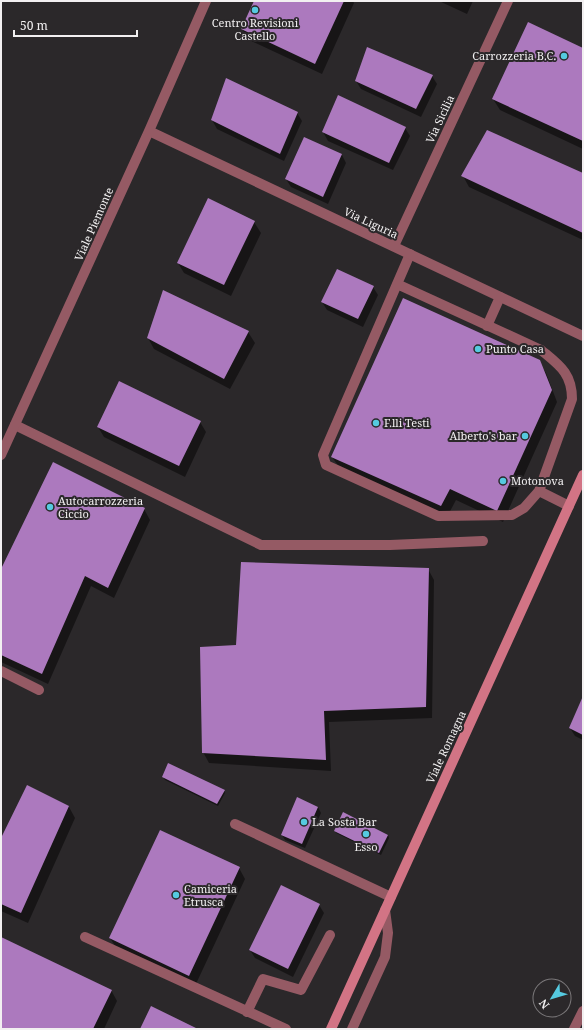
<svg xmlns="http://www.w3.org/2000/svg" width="584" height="1030" font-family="'Noto Serif',serif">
<rect width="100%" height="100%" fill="#2b282a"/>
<path fill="#0007" d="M255 1H353L354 3 322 74 249 40 242 29Z
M439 1H473L467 14Z
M583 49V149L500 110 493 99Z
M432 76 437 84 421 117 361 89 356 81Z
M297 113 302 121 284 161 217 129 212 120Z
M405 128 410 136 393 170 328 141 323 132Z
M342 155 346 163 328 204 291 187 286 179Z
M583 174V240L469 187 463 176Z
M254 222 261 233 231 296 184 273 178 263Z
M373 287 378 295 363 327 327 310 322 302Z
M248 332 255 343 230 389 154 349 148 338Z
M539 361 546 373 557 402 503 522 456 500 447 517 339 467 332 457Z
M200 422 206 432 185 477 104 437 98 427Z
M144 509 150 520 114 598 91 586 48 684 1 662V571Z
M428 569 434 580 432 718 329 722 331 771 209 763 203 752 237 646Z
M583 699V740L575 736 570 728Z
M163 777 224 790 225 793 218 806 165 780Z
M28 786 69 807 75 818 28 923 1 911V841Z
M318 807 321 813 305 848 285 840 282 835Z
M335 831 388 835 389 838 381 855 336 833Z
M239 868 245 879 195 986 117 949 110 938Z
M319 905 324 913 293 977 255 958 250 950Z
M1 938 111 990 117 1001 104 1029H1Z"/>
<path fill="#ac79be" d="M254 1H344L315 64 241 29Z
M528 22 583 48V141L492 99Z
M367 47 433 75 416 109 355 81Z
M226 78 298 112 280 154 211 120Z
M338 95 406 127 389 163 322 132Z
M487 130 583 173V233L461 176Z
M304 137 342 154 323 197 285 179Z
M208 198 255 221 224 285 177 263Z
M337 269 374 286 358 319 321 302Z
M163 290 249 331 224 379 147 338Z
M403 298 540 360 552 390 497 511 450 489 441 506 331 457Z
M119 381 201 421 179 466 97 427Z
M53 462 145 508 108 588 85 576 42 674 1 655V569Z
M241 562 429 568 426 707 324 711 326 760 202 753 200 647 236 645Z
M583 696V735L569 728Z
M168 763 225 790 217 804 162 777Z
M27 785 69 806 21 913 1 904V838Z
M297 797 318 807 302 844 281 835Z
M343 812 388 835 379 853 334 831Z
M160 830 240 867 189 976 109 938Z
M281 885 320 904 288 969 249 950Z
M1 937 112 990 93 1029H1Z
M151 1006 198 1029H140Z"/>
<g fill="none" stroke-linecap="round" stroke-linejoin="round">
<path stroke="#955a64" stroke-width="10" d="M397 284 541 350C559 365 572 373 572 399L539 491 524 508 512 515 438 516 326 465 323 455 410 254
M487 326 500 297
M15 425 261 545H390L483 541
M539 491 569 506
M235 824 391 897
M85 937 286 1029
M247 1012 263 979 301 990 330 935
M352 1029 385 957 388 933 385 910"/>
<path stroke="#955a64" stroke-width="10" d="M149 131 583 336
M394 246 508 1
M1 455 149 131 206 1
M1 671 39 690
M574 1029 583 1011"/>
<path stroke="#d27485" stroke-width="10" d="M331 1029 583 475"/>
</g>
<g fill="#55cae0" stroke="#2b282a" stroke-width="1.5">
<circle cx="255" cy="10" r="4"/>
<circle cx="564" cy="56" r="4"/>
<circle cx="478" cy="349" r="4"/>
<circle cx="376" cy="423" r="4"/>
<circle cx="525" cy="436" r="4"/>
<circle cx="503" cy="481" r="4"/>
<circle cx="50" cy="507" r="4"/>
<circle cx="304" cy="822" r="4"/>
<circle cx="366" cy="834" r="4"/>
<circle cx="176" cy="895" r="4"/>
</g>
<g text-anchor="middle" stroke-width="4" stroke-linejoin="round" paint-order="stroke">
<g font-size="11" fill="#f2f0f1" stroke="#2b282a" text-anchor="start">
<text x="255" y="27" text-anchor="middle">Centro Revisioni<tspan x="255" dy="13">Castello</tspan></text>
<text x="556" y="60" text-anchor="end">Carrozzeria B.C.</text>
<text x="486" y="353">Punto Casa</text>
<text x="384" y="427">F.lli Testi</text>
<text x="517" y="440" text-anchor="end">Alberto's bar</text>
<text x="511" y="485">Motonova</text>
<text x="58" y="505">Autocarrozzeria<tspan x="58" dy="13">Ciccio</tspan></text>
<text x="312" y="826">La Sosta Bar</text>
<text x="366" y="851" text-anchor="middle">Esso</text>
<text x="184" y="893">Camiceria<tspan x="184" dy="13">Etrusca</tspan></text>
</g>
<g font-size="11" fill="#f2f0f1" stroke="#2b282a">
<text transform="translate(440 119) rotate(-65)" y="4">Via Sicilia</text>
<text transform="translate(371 223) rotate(25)" y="4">Via Liguria</text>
<text transform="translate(94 224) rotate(-66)" y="4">Viale Piemonte</text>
<text transform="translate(446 747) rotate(-65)" y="4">Viale Romagna</text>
</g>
</g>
<rect width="584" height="1030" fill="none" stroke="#f2f0f1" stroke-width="4"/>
<g transform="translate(552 998) rotate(232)"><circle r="19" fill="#2b282a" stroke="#7b787a"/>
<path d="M0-3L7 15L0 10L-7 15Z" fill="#55cae0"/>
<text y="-6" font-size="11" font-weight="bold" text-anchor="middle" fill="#f2f0f1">N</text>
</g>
<path d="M14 30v6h123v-6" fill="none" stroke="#f2f0f1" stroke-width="2"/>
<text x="20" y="30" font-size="12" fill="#f2f0f1" stroke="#2b282a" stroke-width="3" paint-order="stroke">50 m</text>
</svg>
